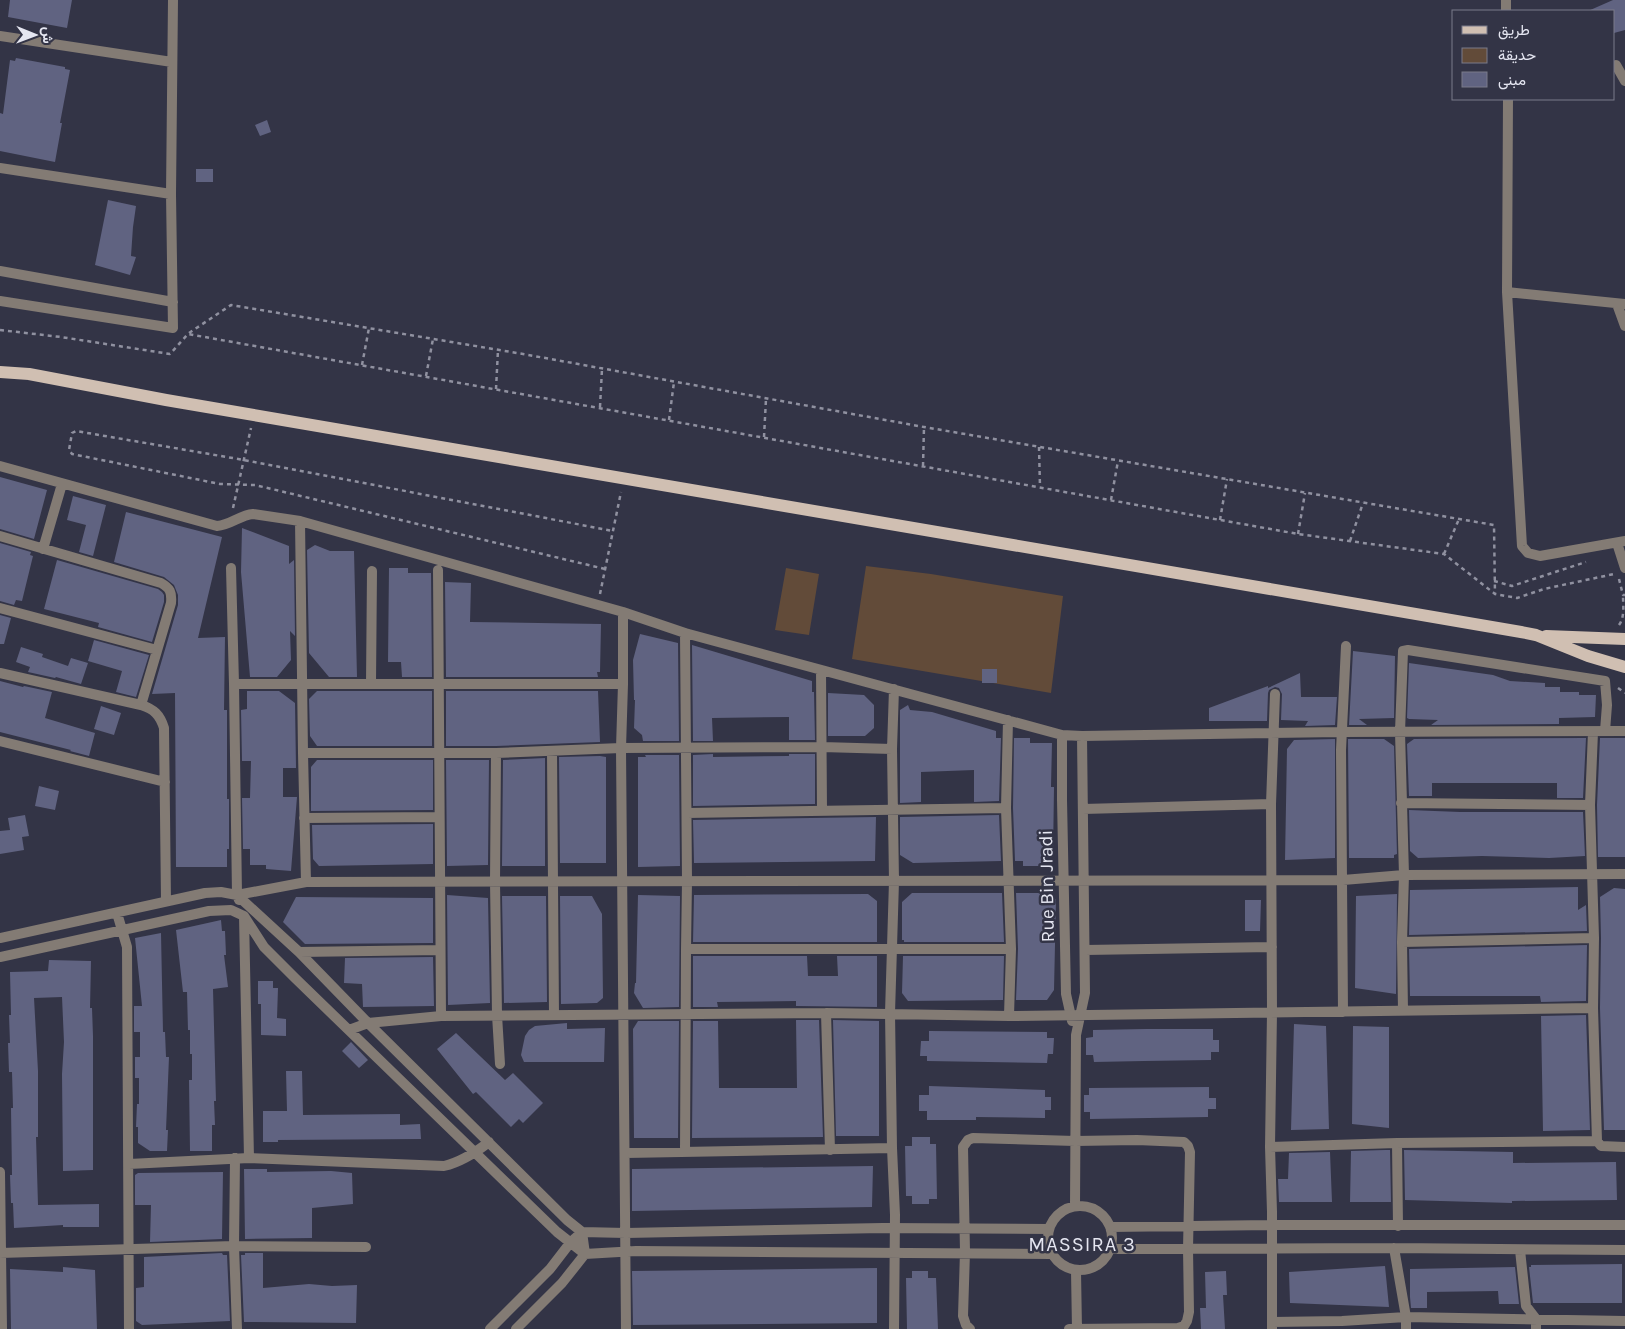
<svg xmlns="http://www.w3.org/2000/svg" width="1625" height="1329" font-family="Karla,Vazirmatn,sans-serif">
<rect width="100%" height="100%" fill="#333446"/>
<path fill="#624b39" d="M866 566 931 574 1063 596 1051 693 852 659Z
M786 568 819 574 809 635 775 630Z"/>
<path fill="#606381" d="M10 0H72L67 28 8 17Z
M1613 0H1625V30L1614 33V11H1588Z
M16 58 65 67V69L70 70 60 123H62L55 162 0 151V113L3 114 10 60 15 61Z
M267 120 271 132 260 136 255 125Z
M196 169H213V182H196Z
M108 200 136 206 133 227 131 256 136 257 130 275 95 265Z
M0 477 47 490 34 539 0 529Z
M73 496 106 505 93 556 79 552 86 525 67 520Z
M126 512 222 537 198 638 225 637 224 710H227V799H229V849H227V867H176L175 693 152 694 178 605V595L174 585 164 577 114 562Z
M242 528 289 546V564L294 560 295 636 290 631 291 660 277 677H250L241 572Z
M0 543 31 552 30 555 33 556 22 601 16 600 14 605 0 601Z
M315 545 330 551H354L357 677H329L309 653 307 550Z
M57 560 158 589 162 592 164 595V602L152 642 98 627 99 623 44 609Z
M389 568H408V573H431L432 677H402L401 662H388Z
M445 582 471 583 470 622 601 624 600 672H597L598 677H446Z
M0 615 11 618 4 644H0Z
M640 634 678 643 679 741H643L642 735 634 728 635 700H634L633 660Z
M94 640 149 655 136 697 116 692 122 671 88 661Z
M692 645 812 681V692H814L815 740H789V717L712 718 713 741H693Z
M21 647 43 654 42 657 68 666 71 658 88 663 81 684 56 677 55 678 28 672 30 667 16 662Z
M1353 651 1395 656 1394 718 1359 719 1367 725H1349Z
M1409 663 1493 675 1510 681 1545 683V687H1560V692H1579V695H1596L1595 717 1559 718V724L1431 725 1438 720 1409 719 1407 718Z
M982 669H997V683H982Z
M1300 673 1301 697H1337L1335 725 1305 726 1308 721 1281 720 1282 694 1279 688 1275 687 1269 690 1268 693 1267 721H1209V708L1268 686V688Z
M0 681 23 687 24 686 52 692 45 718 95 733 89 756 70 751 71 750 0 732Z
M247 691H279L295 703 296 768H283V797H297L291 871 266 869V865H250V849H243L242 798H250L251 761H242L241 710 247 709Z
M317 691H432V746H317L310 736 309 699Z
M446 691H598L600 742 496 746H446Z
M828 693 864 695 874 705V728L865 736H828Z
M908 705 910 710 932 712 996 731V738H1001L999 801 974 802V770L921 772V802L900 803V710Z
M101 706 121 713 114 735 94 729Z
M1014 738H1030V743H1052L1051 787H1054L1053 856H1050L1049 866H1023V861H1015L1013 808Z
M1586 738 1583 798H1557V783H1432V796H1409L1407 744 1414 739Z
M1600 738H1625V857H1598L1597 805Z
M1335 739V858L1285 860 1287 749 1294 740Z
M1348 739H1384L1394 746 1397 854 1394 855V858H1349Z
M713 754V757L789 756V754H815V804L693 806V755Z
M645 755H679L680 866 638 867V757H646Z
M600 756 606 757V863H560L559 757Z
M545 758V866H502L503 760Z
M317 760H433V810L311 811V767Z
M446 760H489L488 865 447 866Z
M39 786 59 791 55 810 35 806Z
M1409 810 1460 812H1583L1585 856 1549 858 1482 856 1418 858 1410 851Z
M25 815 29 836 22 837 24 850 0 854V831L10 830 8 818Z
M999 815 1001 861 913 863 900 855V817Z
M876 817 875 861 694 863 693 820Z
M433 824V864L319 866 313 859 312 825Z
M1578 887V910L1586 905 1587 931 1409 935 1410 890Z
M1614 888 1625 889V1130H1604L1600 1008 1601 938 1600 897Z
M912 893H1002L1004 942H904V940H902V902Z
M1016 893H1047V898L1056 899 1054 990 1047 1000H1016L1018 949Z
M868 894 877 901V942H693L694 895Z
M1397 894 1396 994 1355 988 1356 896Z
M447 895 488 898 490 1003 448 1005Z
M638 895 680 896 679 1007 643 1008 634 993 635 983H636Z
M502 896H546L547 1002 504 1003Z
M560 896H592L602 914 603 998 597 1003 561 1004Z
M296 897 433 898V943L305 944 283 922Z
M1245 900H1261L1260 931H1245Z
M221 920 222 931H225L226 955H224L228 987 213 989 216 1101H214L215 1125H212V1151H190L189 1080H192V1054H190V1030H188L187 992H183L176 930Z
M161 933 163 1032H165L166 1057H169L166 1130H168L167 1151H150L138 1143V1127H136L137 1104H139V1078H135V1057H140V1032H134V1006H142L135 938Z
M1587 945 1586 1001 1541 1002 1540 996H1410L1409 949Z
M693 956H807L808 976H838L837 956H877V1007L796 1006V1001L717 1002 718 1007H693Z
M903 956H1004L1003 1000 908 1001 902 993Z
M433 957 434 1006 363 1007 362 984 344 983 345 958Z
M49 960 91 961 90 1008H92L93 1036V1170L63 1171 62 1074 64 1042 62 997 34 998 38 1071V1137H36L38 1205 99 1204V1227H63V1225L14 1228 13 1203H11L10 1175H12L11 1108H13L12 1072H9L8 1043H10L9 1015H11L10 972 48 971Z
M258 981H273V988H278L277 1018 286 1019V1036L261 1035V1004H258Z
M1586 1015 1590 1130 1543 1131 1541 1016Z
M796 1020H819L823 1137 692 1138 693 1021H718L719 1088H797Z
M833 1020 879 1021V1136H836Z
M638 1021H679L678 1138H634L633 1029Z
M567 1023V1029L605 1028 604 1062H524L521 1055 525 1036 529 1030 535 1026Z
M1294 1024 1326 1026 1329 1129 1291 1130Z
M1353 1026 1389 1027V1128L1352 1124Z
M1146 1029H1213V1040H1219V1052H1211V1060L1144 1061 1094 1062 1093 1055H1086V1038L1093 1037V1030Z
M929 1031 1047 1032V1038H1054L1053 1054H1048L1047 1063 927 1061V1056H920L921 1041H929Z
M456 1033 505 1080 513 1073 543 1103 523 1123 519 1119 511 1127 476 1092 473 1094 437 1049Z
M351 1042 368 1060 359 1068 342 1051Z
M286 1071H302L303 1115 400 1114V1125L420 1124 421 1139 278 1140V1142H263V1111H287Z
M929 1086 1045 1090V1097H1051V1110H1045V1118L976 1117V1120H927V1111H919V1095H929Z
M1209 1087V1098H1216V1109H1208V1117L1090 1119V1112H1084V1095H1089V1088Z
M912 1137H930V1144H936L937 1199H929V1204H912V1196H906L905 1146H912Z
M1385 1150H1390L1391 1202H1350L1351 1151Z
M1404 1150 1513 1152V1163L1616 1162 1617 1200 1512 1201V1203L1405 1200Z
M1330 1152 1332 1202H1279L1278 1179H1288L1289 1153Z
M873 1166 872 1207 632 1211V1169Z
M244 1169H267V1172L331 1171 352 1173 353 1204 312 1208V1238L245 1239Z
M223 1172 222 1239 150 1242 151 1205H135V1175L138 1173Z
M222 1253 223 1255H227L230 1321 142 1325 136 1321V1288L144 1287V1257Z
M245 1253H263V1288L309 1284 332 1286 357 1285 356 1323 244 1322 241 1255H245Z
M1622 1264V1303H1533L1529 1267H1531V1265Z
M1385 1266 1389 1307 1290 1303 1289 1272Z
M63 1267 95 1270 97 1329H11L10 1269 63 1272Z
M1515 1267 1519 1304H1499L1498 1291 1427 1292V1308H1411L1410 1297V1269Z
M877 1268V1323L633 1325 632 1271Z
M912 1271H928V1278H936L938 1329H907L906 1278H912Z
M1226 1271 1227 1295H1223L1225 1329H1201L1200 1308H1206L1205 1272Z"/>
<g fill="none" stroke-linecap="round" stroke-linejoin="round">
<path stroke="#9091a0" stroke-width="2.5" stroke-dasharray="4 4" stroke-linecap="butt" d="M0 330 61 337 170 354 188 334 1298 534 1444 554 1495 594 1517 598 1544 589 1614 574
M189 333 231 305 523 354 924 427 1494 525 1495 594
M362 365 369 328
M426 376 433 339
M496 389 498 350
M600 407 602 369
M669 420 674 382
M764 437 766 399
M1039 447 1040 487
M923 466 924 427
M1111 500 1118 461
M233 508 251 428
M1220 520 1227 479
M1298 534 1305 493
M1350 541 1363 503
M1444 554 1459 519
M605 569 255 485 220 484 72 454 69 450 72 433 76 431 244 460 613 531
M1619 579 1623 595H1625
M1494 581 1512 586 1586 562
M600 594 621 492
M1619 625C1625 617 1623 605 1623 595
M1618 688 1625 693"/>
<path stroke="#837b74" stroke-width="10" d="M1506 0V11
M0 36 172 62
M1616 65 1625 81
M1508 99 1507 292 1522 546 1528 553 1540 556 1625 541
M0 168 171 194
M0 271 173 302
M1507 292 1625 304
M0 301 173 328 171 194 173 0
M1617 304 1625 326
M0 466 217 526C231 525 240 515 253 514L300 521 623 612 685 633 1062 735 1082 736 1341 732 1625 731
M300 521 303 753 306 882
M0 536 161 583C170 588 172 592 171 603L141 705
M1617 543 1625 568
M43 549 62 484
M231 568 234 684 237 895 239 900
M438 570C440 718 439 867 441 1016
M0 608 157 650
M623 612V684L621 748 626 1329
M685 633 687 881 686 949 685 1152
M821 670 822 811
M0 673 141 705C154 709 160 715 164 728L166 901
M371 683 372 571
M234 684H623
M894 689 892 749 894 881 890 1013 892 1148 895 1215 894 1329
M1008 720 1006 808 1011 949 1009 1016
M1593 732 1590 805 1594 938 1593 1008 1597 1141 1601 1146 1625 1147
M1062 735V800L1066 994 1072 1021
M0 741 165 782
M552 752 554 1015
M303 753H496L621 748 822 747 892 749
M496 753 495 882 497 1015 500 1064
M1401 803 1590 805
M1083 809 1271 804
M687 813 1006 808
M304 818 439 817
M237 895 299 952 368 1023 567 1220 582 1232 626 1233 883 1228 1049 1229
M117 913 127 947 129 1329
M244 916 249 1158
M0 938 205 893 221 892 237 895 306 882 1343 880 1404 875 1625 874
M1402 942 1594 938
M686 949H1011
M1085 950 1272 947
M299 952 440 950
M0 957 209 911 231 910 244 916 264 947 295 978 557 1232 585 1254 636 1251 1051 1254
M1403 1011 1402 942 1404 875 1400 732 1403 651 1408 650 1605 681 1607 705 1605 731
M1343 1012 1341 750 1346 646
M826 1013 830 1150
M349 1030 368 1023 441 1016 826 1013 1009 1016 1593 1008
M1397 1143 1398 1226
M1270 1147 1397 1143 1597 1141
M626 1153 892 1148
M235 1158 234 1246 237 1329
M129 1164 249 1158 444 1166C461 1162 475 1153 489 1142
M0 1172 2 1329
M1048 1238a32 32 0 1 1 64 0a32 32 0 1 1-64 0Z
M1075 1206 1076 1035 1085 993 1082 736
M1110 1227 1272 1225H1625
M1394 1248 1406 1317V1329
M1110 1249 1394 1248 1625 1250
M1520 1250 1526 1306 1536 1319V1329
M0 1253 234 1246 366 1247
M1076 1271 1077 1329
M1272 1322 1342 1321 1406 1317 1625 1321
M490 1329 550 1269 570 1243 582 1232
M516 1329 562 1283 585 1254 582 1232
M970 1329 966 1325 963 1316 965 1252 963 1147 968 1140 973 1138 1075 1141 1137 1140 1184 1142 1188 1146 1190 1152 1188 1249 1189 1312 1187 1321 1184 1326 1178 1328 1069 1329
M1272 1329V1212L1270 1147 1272 1012 1271 804 1275 694"/>
<path stroke="#d0bfb2" stroke-width="12" d="M0 372 29 374 166 400 1521 632 1536 635 1588 656 1625 667
M1546 636 1625 639"/>
</g>
<g text-anchor="middle" stroke-width="5" stroke-linejoin="round" paint-order="stroke">
<g font-size="19" fill="#e5e6f1" stroke="#333446">
<text transform="translate(1046 886) rotate(-91)" y="7">Rue Bin Jradi</text>
</g>
<g font-size="20" letter-spacing="1" fill="#e5e6f1" stroke="#333446">
<text x="1082" y="1251">MASSIRA 3</text>
</g>
</g>
<rect x="1452" y="10" width="162" height="90" fill="#333446" stroke="#7a7b8a"/>
<rect x="1462" y="26" width="25" height="8" fill="#d0bfb2" stroke="#7a7b8a"/>
<text x="1498" y="35" font-size="15" fill="#e5e6f1">طريق</text>
<rect x="1462" y="48" width="25" height="15" fill="#624b39" stroke="#7a7b8a"/>
<text x="1498" y="60" font-size="15" fill="#e5e6f1">حديقة</text>
<rect x="1462" y="72" width="25" height="15" fill="#606381" stroke="#7a7b8a"/>
<text x="1498" y="85" font-size="15" fill="#e5e6f1">مبنى</text>
<g transform="translate(35 35) rotate(91)" stroke="#333446" stroke-width="4" paint-order="stroke">
<path d="M0-4L9 19L0 12L-9 19Z" fill="#e5e6f1"/>
<text y="-8" font-size="14" font-weight="bold" text-anchor="middle" fill="#e5e6f1">ش</text>
</g>
</svg>
